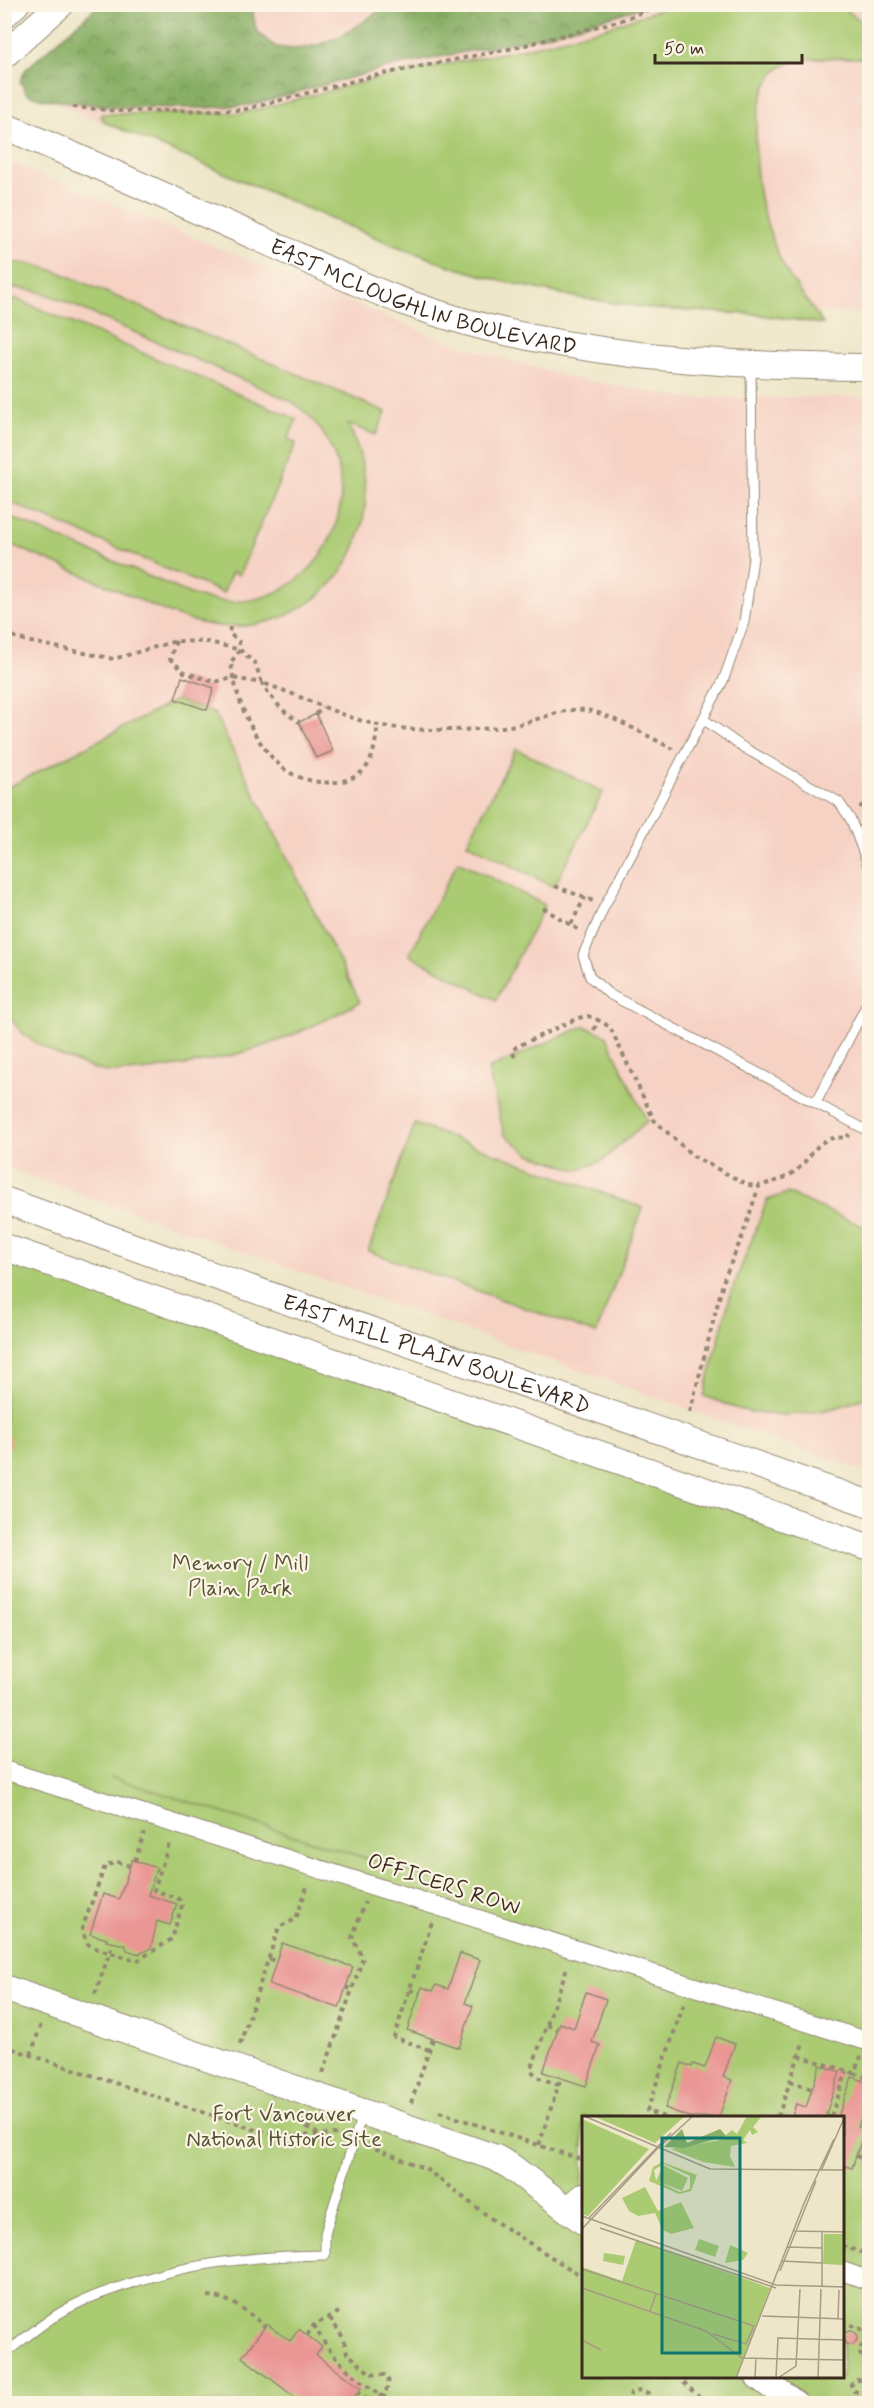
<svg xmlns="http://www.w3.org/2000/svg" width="874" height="2408" font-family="Mynerve,sans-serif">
<defs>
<pattern id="forest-crowns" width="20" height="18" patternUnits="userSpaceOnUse" patternTransform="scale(1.5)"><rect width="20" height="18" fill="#88af65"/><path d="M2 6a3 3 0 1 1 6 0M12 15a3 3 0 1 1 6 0" fill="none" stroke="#708f53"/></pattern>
</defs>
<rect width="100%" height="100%" fill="#fcf5e5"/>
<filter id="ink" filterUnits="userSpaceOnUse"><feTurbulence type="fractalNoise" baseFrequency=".0167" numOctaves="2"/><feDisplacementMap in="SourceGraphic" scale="12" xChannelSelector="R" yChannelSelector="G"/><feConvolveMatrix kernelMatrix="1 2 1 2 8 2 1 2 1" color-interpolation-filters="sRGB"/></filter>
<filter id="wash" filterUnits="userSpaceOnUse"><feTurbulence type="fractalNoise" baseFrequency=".008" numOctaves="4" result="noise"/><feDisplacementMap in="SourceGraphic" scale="24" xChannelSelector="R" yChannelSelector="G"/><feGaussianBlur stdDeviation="1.35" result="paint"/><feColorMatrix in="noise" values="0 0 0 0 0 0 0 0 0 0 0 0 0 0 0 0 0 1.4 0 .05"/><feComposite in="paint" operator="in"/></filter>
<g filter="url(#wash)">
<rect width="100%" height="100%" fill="#eee6c8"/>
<path fill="#f6d2c5" d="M115 5H869V313L719 310 391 242 21 89Z
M5 160 445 341 572 378 687 398 869 397V1473L5 1167Z"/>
<path fill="#abcb73" stroke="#737a48" stroke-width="1.5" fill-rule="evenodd" d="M672 5H839L861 21 869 24V58C847 59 798 54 780 68 749 92 754 164 760 198 763 214 775 249 782 263 793 285 810 304 823 324L754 314 655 309 580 298 501 281 453 267 391 244 106 123 101 117 102 114 243 113 391 75 518 50 605 28Z
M5 262 32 264 61 273 386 412 376 435 348 424C369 468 373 514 349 559 319 614 252 638 193 621 166 614 139 599 113 588 77 573 41 557 5 542V515L195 596C319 633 397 476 291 401L52 296 32 290 5 287Z
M14 298 297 419 288 439 296 443 239 575 232 572 223 593 5 500 4 318Z
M176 700 214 713 360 1002C292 1039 241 1059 163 1068 144 1071 122 1074 103 1071 88 1068 70 1060 56 1054 29 1040 17 1034 5 1006V789Z
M516 749 603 792 554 887 467 843Z
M458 861 545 905 496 1000 409 955Z
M584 1026 606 1035 647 1121 602 1161 577 1170 530 1154 504 1134 488 1069Z
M415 1124 643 1208 596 1334 368 1251Z
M787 1193 869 1229V1396C830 1413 781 1421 738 1409 727 1405 715 1400 704 1396L730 1296 767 1200Z
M5 1246 869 1548V2403H4ZM110 1777 431 1879H432ZM583 2117H842V2376H583Z"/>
<path fill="url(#forest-crowns)" stroke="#626c42" stroke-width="1.5" d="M100 4 254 5 252 8 256 30C262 35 271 46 278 47 317 56 357 28 386 5H650L540 37 390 67 250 105 207 108 117 107 43 99 26 93 20 81 26 69Z"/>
<g id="blocks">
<path fill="#ea9694" d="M182 677 214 688 207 710 175 699Z
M316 714 333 751 316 758 299 722Z
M4 1419 11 1446 4 1448Z
M132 1860 157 1868 148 1895 177 1904 170 1925 157 1921 151 1948 139 1954 127 1950 125 1945 106 1941 107 1939 90 1934 103 1894 119 1899Z
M282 1943 353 1967 339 2008 269 1984Z
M460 1953 480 1960 465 2003 473 2006 459 2048 407 2030 422 1987 433 1991 436 1985 448 1989Z
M586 1992 606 1999 592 2042 600 2045 586 2086 543 2072 560 2023 574 2028Z
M716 2037 735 2044 723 2077 732 2080 719 2117H689L665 2108 682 2063 692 2067 693 2064 705 2068Z
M820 2065 840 2072 826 2114 832 2117H792L796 2104 806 2107Z
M852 2077 870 2083V2091L858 2127 865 2129 852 2168 842 2165V2117H838Z
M267 2324 290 2341 299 2329 322 2347 316 2355 361 2388 349 2404H304L242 2357Z
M843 2338a7 7 0 1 1 14 0a7 7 0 1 1-14 0Z"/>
</g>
</g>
<g filter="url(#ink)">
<use href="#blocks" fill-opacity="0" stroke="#948873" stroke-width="1.5"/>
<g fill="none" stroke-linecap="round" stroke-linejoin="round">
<defs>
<path id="lane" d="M751 367 753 558 744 622 723 681 604 907 583 955 590 977 609 994 870 1132
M703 719 741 746 839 802 851 820 870 870
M816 1103 870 998
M4 2354C23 2340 40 2325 60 2313 76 2303 96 2295 114 2289 183 2263 252 2256 325 2255V2234L329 2220 362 2115"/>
<path id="street" d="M4 1770 870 2042
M566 2206 583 2192
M842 2271 870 2281"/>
<g id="secondary">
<path d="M4 15 16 4"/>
<path d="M4 55 61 4"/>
<path id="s1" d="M4 126C91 162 177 202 263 240 312 262 360 286 410 304 554 356 718 366 870 367"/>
<path id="s2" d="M4 1200 192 1268 870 1504"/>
<path d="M4 1247 870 1548"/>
<path d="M4 1988 496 2158 510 2166 583 2221"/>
<path d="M758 2376 795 2404"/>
</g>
</defs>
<use href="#lane" stroke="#948873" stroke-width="11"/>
<use href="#street" stroke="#948873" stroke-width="20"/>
<use href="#secondary" stroke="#948873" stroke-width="28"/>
<path stroke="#948873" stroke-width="4" stroke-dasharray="4.5 4.5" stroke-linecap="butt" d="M73 107 119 111 242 110 373 76 514 48 622 20 663 4
M230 627 229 633 239 642 240 650 255 663 262 683C301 695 337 716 378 725 411 732 475 731 510 726 533 723 562 707 586 710 606 712 653 739 673 749
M4 633 26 641 114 659 176 641 209 642 240 650 231 662C235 699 254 744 283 768 305 786 356 791 370 761 375 750 376 736 378 725
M176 641 170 659 184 672 214 682 233 678 262 683C272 700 283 712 299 722
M316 714 323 707
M862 717 870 722
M860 808 870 794
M555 886 593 901
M543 908 579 930
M571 924 585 897
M594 1030 598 1020 610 1027 654 1120 693 1156 748 1185 759 1186
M515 1057 512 1052 516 1047 578 1018 588 1016 598 1020
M690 1412 724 1279 742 1237 759 1186C772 1182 787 1179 798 1169 815 1153 818 1134 847 1138L849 1134
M135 1861 144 1833
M130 1866 117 1862 105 1866 82 1929 87 1943 92 1947 137 1961 172 1939 182 1905 179 1899 154 1890 170 1841
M269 1959 276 1961
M346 1987 352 1990
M410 1990 420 1993
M95 1994 113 1943
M547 2025 558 2029
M240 2044 279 1927 296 1919 308 1884
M4 2046 256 2130 294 2136 334 2134 343 2136
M429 2050 394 2037 432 1922
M31 2055 41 2024
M799 2056 854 2073 861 2056
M323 2073 363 1958 352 1938 365 1902
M854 2073 870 2079
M790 2081 812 2089
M559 2085 537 2077 531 2070 568 1965
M411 2103 433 2039
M864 2108 870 2110
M301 2112 300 2122 318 2134
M439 2112 583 2160
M831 2116 847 2071
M664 2117 647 2111 685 2001
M778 2117 804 2040
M367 2145 426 2169 493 2220 583 2277
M539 2145 561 2077
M856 2156 864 2159 870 2144
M842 2246 870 2255
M208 2296C231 2298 249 2312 265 2327
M330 2318 344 2339 347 2353 371 2374 385 2375C394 2386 385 2391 377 2400L369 2401 358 2393
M842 2321 870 2333
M314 2325C332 2361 362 2385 397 2404
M307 2335 314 2325 343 2310
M870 2339 861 2347 860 2354 870 2363
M677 2376 700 2398 710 2404
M870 2380H857L851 2385 854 2391 870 2396
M626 2404 631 2393 639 2390 648 2393 653 2404"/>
<use href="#lane" stroke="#fff" stroke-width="9"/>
<use href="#street" stroke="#fff" stroke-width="18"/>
<use href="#secondary" stroke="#fff" stroke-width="26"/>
</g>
</g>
<g text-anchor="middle" stroke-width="4.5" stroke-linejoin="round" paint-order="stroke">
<g font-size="22" fill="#3b2a1e" stroke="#fcf5e5">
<text dy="8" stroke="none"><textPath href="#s1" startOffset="454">EAST MCLOUGHLIN BOULEVARD</textPath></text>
<text dy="8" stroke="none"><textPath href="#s2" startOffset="459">EAST MILL PLAIN BOULEVARD</textPath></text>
<text transform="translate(444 1883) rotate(18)" y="8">OFFICERS ROW</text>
</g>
<g font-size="22" fill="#575233" stroke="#fcf5e5">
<text x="240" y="1570">Memory / Mill<tspan x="240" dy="25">Plain Park</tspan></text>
<text x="284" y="2121">Fort Vancouver<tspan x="284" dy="25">National Historic Site</tspan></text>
</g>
</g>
<g transform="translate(582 2116)">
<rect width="262" height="262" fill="#eee6c8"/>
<path d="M11 0H103L73 27ZM165 0H180L171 11 176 16 170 19 168 14 161 24 165 27 149 30 148 40 153 51 121 46 89 33 138 24 150 14 155 18ZM0 3 67 33 6 100 0 98ZM80 46 115 59 109 75 97 78 67 65 71 51ZM82 48 108 60V73L98 76 75 65 100 75 106 62 81 49 74 65 72 54ZM63 71 76 95 99 86 112 112 89 118 81 114 73 97 56 100 47 95 40 82ZM242 118H262V149L241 148ZM117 123 137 130 133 141 113 134ZM54 124 188 172 154 262H0V151L40 165ZM148 129 166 137 161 144 143 147ZM22 137 43 140 41 149 21 145Z" fill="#abcb73" fill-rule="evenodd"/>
<path d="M100 13 105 27 138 13 144 20 102 32 82 31Z" fill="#88af65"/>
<path d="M36 22 58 31 54 39 34 34Z" fill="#abcb73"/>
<path fill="none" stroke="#a69b84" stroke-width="1.5" d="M2 0 128 53 263 54M239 55 263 0M0 100 194 169 263 171M7 102 89 17M18 112 194 172M0 113 76 32 111 0M212 115 263 116M205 131 240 132M200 145 240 147M0 153 172 210 164 228 131 218M198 155 234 65M240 171V116M0 172 124 215 160 242 263 244M68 195 74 178M180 200 263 203M256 203 257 174M0 224 19 234M154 262 223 85 252 23M173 262 174 242M194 262 196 222 263 224M196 262 214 250 218 173M236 262 239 173"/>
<path fill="#0f766e" fill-opacity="0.15" stroke="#0f766e" stroke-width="3" d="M80 22H158V237H80Z"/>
<rect width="262" height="262" fill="none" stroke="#3b2a1e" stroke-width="3"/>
</g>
<rect width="874" height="2408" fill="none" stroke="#fcf5e5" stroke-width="24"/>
<path d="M655 54v9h147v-9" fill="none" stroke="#3b2a1e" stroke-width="3"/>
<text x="664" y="54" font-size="18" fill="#3b2a1e" stroke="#fcf5e5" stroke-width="4.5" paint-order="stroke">50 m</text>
</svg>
